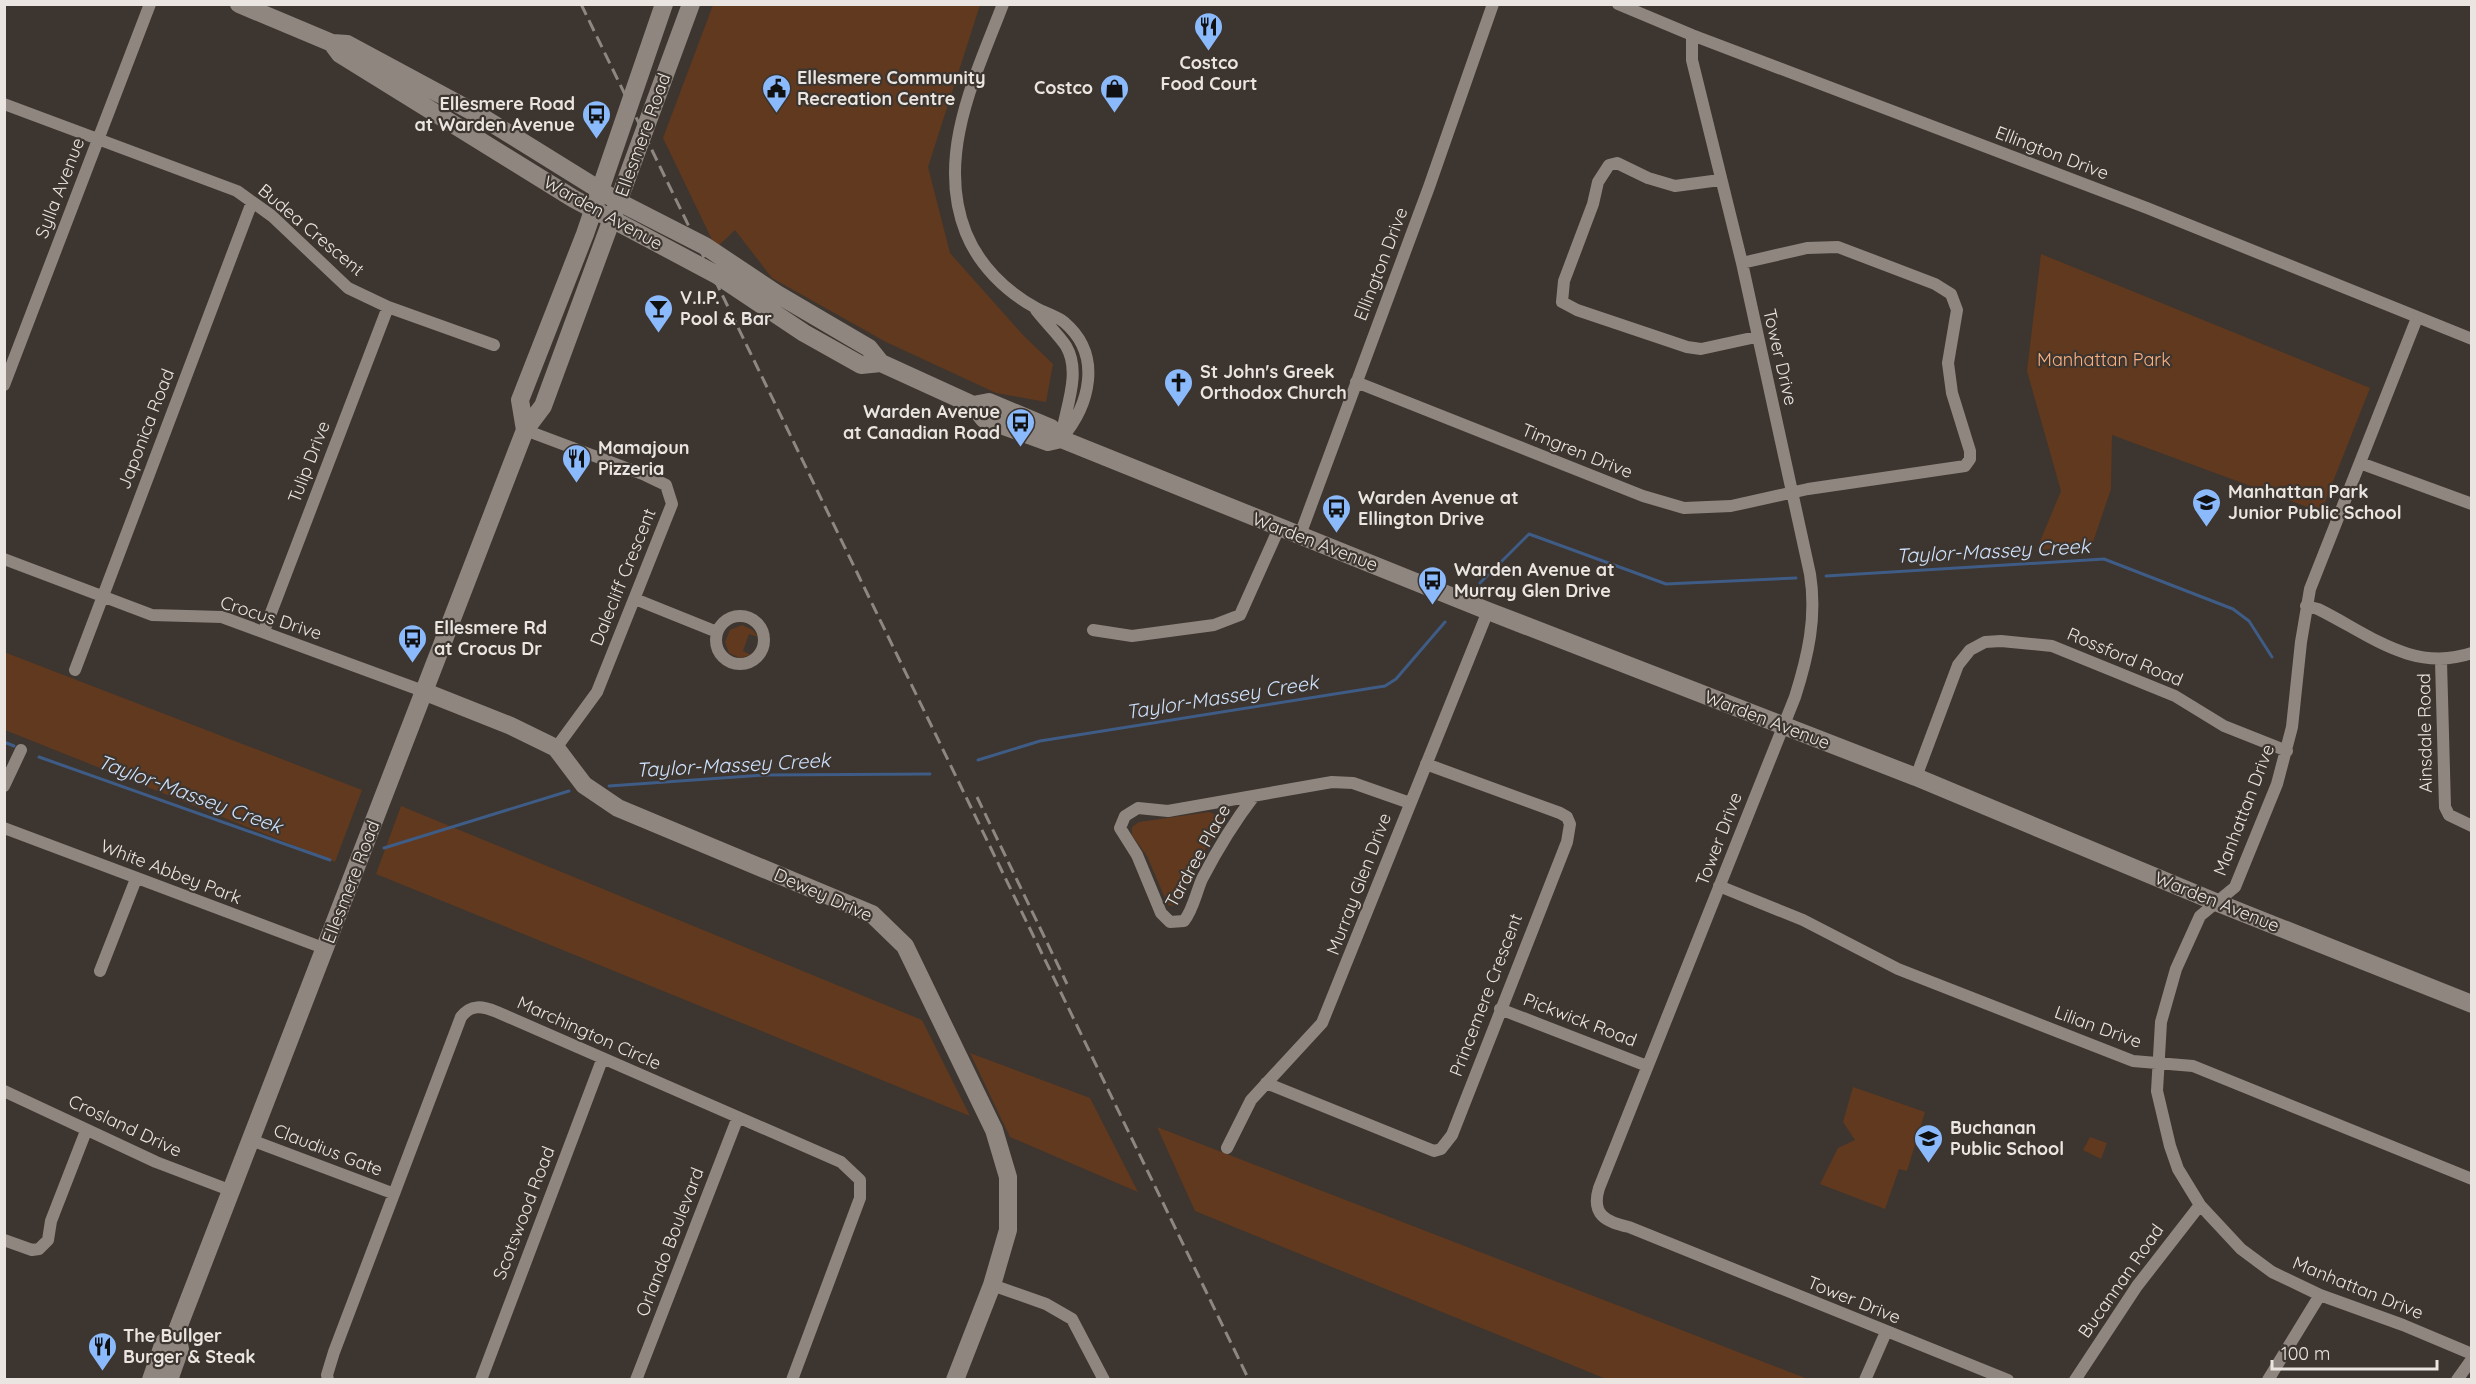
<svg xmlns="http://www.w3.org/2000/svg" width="2476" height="1384" font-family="Quicksand,sans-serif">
<rect width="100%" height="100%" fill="#3d352f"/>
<path fill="#61391e" d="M713 5H980L928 167 950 253 1023 335 1053 364 1046 402 996 393 886 342 772 278 735 230 716 248 663 138Z
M2041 254 2370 388 2321 512 2112 435 2111 489 2093 542 2036 551 2061 491 2027 371Z
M742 625 753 630 758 637 749 634 743 651 751 655 740 658 729 653 725 642 730 630Z
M4 652 362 790 335 862 5 730Z
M401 806 922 1020 970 1116 376 874Z
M1209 812 1221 817V822L1173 906 1168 905 1147 856 1132 835V827L1139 822Z
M970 1053 1090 1098 1138 1192 1010 1137Z
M1853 1087 1925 1112 1907 1171 1899 1169 1885 1209 1820 1184 1838 1148 1855 1140 1843 1122Z
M1157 1127 1808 1379H1606L1195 1211Z
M2090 1137 2107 1143 2101 1159 2083 1150Z"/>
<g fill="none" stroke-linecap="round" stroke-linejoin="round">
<path stroke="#3e5c86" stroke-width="3" d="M1826 576 2104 559 2233 609 2249 621 2272 657
M1480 583 1529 534 1666 584 1796 578
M4 742 14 746
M39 757 330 860
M978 760 1040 741 1385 686 1396 679 1445 622
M609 786 765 775 930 774
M384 848 569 791"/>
<path stroke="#908680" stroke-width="12" d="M1003 4C976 75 935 156 966 233 979 265 1005 291 1036 308 1045 313 1056 316 1064 322 1103 355 1090 405 1061 439
M1618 4 1692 35 2147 208 2472 339
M1692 35V60L1742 263 1810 574C1817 617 1808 656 1795 697L1599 1188C1591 1214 1605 1222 1629 1227L2008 1380
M4 104 237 191 272 216 348 288 388 307 494 345
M1720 180 1675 186 1648 178 1617 163 1609 165 1598 182 1593 204 1564 281 1562 302 1577 310 1687 347 1701 349 1756 337
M1036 310C1045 322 1058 334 1066 346 1082 373 1065 409 1061 438
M2417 318 2310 589 2301 642 2292 727 2277 784 2235 887 2200 916 2176 969 2161 1022 2157 1091 2170 1146 2178 1169 2200 1205 2241 1249 2272 1272 2320 1295 2403 1325 2472 1354
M1356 382 1643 496 1684 508 1731 506 1808 489 1965 466 1970 459V451L1952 393 1948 363 1957 310 1951 294 1935 284 1838 247 1807 248 1742 263
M4 385 150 4
M525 430 645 475 666 485 672 504 597 692 556 748
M2360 463 2472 504
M1300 535 1429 187 1493 4
M4 559 152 615 222 617 423 691
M635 599 717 632
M2306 606 2318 609C2369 634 2412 673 2472 653
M716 640a24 24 0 1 1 48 0a24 24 0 1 1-48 0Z
M1093 630 1132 636 1214 625 1240 615 1279 528
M264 631 388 307
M2441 661 2445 807 2449 815 2472 826
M75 670 252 202
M1916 777 1958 665 1970 650 1985 642 2001 641 2052 646 2175 696 2224 726 2287 751
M4 786 21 750
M1254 796C1234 822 1217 850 1202 879 1196 893 1193 910 1184 921L1170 922 1161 913 1137 855 1120 828 1125 816 1138 808 1168 811 1332 782 1353 783 1410 803
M4 828 326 949
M1719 886 1803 920 1898 969 2133 1061 2193 1066 2472 1179
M100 971 136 879
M1500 1009 1647 1066
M1266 1083 1434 1151 1441 1149 1452 1135 1567 842 1570 824 1567 817 1560 813 1426 764
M4 1091 156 1162 232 1191
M251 1140 392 1193
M1227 1148 1251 1100 1322 1023 1488 611
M4 1240 32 1250 39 1249 48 1240 51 1221 86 1131
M992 1285 1046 1304 1072 1319 1104 1380
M328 1380 327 1375 334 1352 461 1017C471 1004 482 1006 497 1012L841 1162 860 1180V1198L792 1380
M481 1380 602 1060
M636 1380 738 1117
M1865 1380 1886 1332
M2075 1380 2137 1286 2200 1205
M2268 1380 2320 1295
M2457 1380 2472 1359"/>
<path stroke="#908680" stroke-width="18" d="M239 4 332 43 347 44 477 114 619 202 705 246 777 294 869 348 881 363 973 405 984 419 1048 442 1061 439
M334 46 340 54 574 199 717 275 804 333 861 365 881 363
M973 405 989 402 1051 428 1061 439 1488 611 1916 777 2218 903 2472 1004
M525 430 520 400 585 234 664 4
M423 691 511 726 556 748 584 785 618 808 872 914 905 946 994 1130 1008 1177V1230L992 1285 955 1380
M151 1380 164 1342 176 1333 525 430 543 406 691 4
M169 1380 180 1349 176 1333"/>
<path stroke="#8d8681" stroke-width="3" stroke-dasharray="12 6" stroke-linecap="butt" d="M581 4 1249 1380
M977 797 1067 984"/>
</g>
<defs>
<symbol id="restaurant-pin" viewBox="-11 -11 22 30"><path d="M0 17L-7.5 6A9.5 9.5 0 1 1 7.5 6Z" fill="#8bbafc" stroke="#3d352f"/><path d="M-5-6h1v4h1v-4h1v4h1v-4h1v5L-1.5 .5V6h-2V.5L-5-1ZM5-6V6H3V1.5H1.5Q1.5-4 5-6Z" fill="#111"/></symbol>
<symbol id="civic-pin" viewBox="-11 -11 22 30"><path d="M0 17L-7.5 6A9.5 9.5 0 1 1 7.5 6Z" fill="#8bbafc" stroke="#3d352f"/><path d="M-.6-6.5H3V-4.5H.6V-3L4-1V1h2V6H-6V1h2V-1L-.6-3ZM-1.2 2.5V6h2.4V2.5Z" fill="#111"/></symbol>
<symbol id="shop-pin" viewBox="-11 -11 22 30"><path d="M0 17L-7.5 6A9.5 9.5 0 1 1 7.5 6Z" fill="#8bbafc" stroke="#3d352f"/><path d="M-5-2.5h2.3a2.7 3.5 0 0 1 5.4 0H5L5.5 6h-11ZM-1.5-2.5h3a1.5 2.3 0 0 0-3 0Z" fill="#111"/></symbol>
<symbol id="bus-pin" viewBox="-11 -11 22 30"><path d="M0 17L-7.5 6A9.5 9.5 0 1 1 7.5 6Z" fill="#8bbafc" stroke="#3d352f"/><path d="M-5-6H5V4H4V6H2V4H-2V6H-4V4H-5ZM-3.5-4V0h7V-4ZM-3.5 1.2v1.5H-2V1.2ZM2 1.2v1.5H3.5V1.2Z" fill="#111"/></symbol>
<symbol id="bar-pin" viewBox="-11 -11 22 30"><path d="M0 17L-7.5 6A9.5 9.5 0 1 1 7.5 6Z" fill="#8bbafc" stroke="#3d352f"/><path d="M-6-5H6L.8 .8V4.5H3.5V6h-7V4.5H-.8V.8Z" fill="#111"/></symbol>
<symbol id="church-pin" viewBox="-11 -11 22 30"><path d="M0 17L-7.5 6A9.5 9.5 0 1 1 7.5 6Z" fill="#8bbafc" stroke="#3d352f"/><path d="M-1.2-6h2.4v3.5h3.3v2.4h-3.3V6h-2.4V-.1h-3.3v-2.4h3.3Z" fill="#111"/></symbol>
<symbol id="school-pin" viewBox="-11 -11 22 30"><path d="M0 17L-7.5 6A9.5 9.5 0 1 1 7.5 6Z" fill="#8bbafc" stroke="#3d352f"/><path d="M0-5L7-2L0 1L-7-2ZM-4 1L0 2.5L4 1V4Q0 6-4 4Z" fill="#111"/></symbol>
</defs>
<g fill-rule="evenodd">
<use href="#restaurant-pin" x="1192" y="10" width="33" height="45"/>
<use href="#civic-pin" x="760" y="72" width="33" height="45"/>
<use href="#shop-pin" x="1098" y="72" width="33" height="45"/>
<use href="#bus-pin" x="580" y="98" width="33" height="45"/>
<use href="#bar-pin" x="642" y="292" width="33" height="45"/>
<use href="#church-pin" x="1162" y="366" width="33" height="45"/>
<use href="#bus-pin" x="1004" y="406" width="33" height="45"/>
<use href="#restaurant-pin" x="560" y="442" width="33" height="45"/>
<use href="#school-pin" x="2190" y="486" width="33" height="45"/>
<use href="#bus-pin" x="1320" y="492" width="33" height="45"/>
<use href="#bus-pin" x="1416" y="564" width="33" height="45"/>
<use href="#bus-pin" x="396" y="622" width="33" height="45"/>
<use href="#school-pin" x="1912" y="1122" width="33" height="45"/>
<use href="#restaurant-pin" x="86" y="1330" width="33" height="45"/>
</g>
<g text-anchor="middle" stroke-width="4.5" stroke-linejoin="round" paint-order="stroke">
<g font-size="18" font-weight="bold" fill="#eae5e1" stroke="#3d352f" text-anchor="start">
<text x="1209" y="69" text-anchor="middle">Costco<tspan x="1209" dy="21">Food Court</tspan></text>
<text x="797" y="84">Ellesmere Community<tspan x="797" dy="21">Recreation Centre</tspan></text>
<text x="1093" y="94" text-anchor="end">Costco</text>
<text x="575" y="110" text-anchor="end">Ellesmere Road<tspan x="575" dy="21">at Warden Avenue</tspan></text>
<text x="680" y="304">V.I.P.<tspan x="680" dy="21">Pool &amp; Bar</tspan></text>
<text x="1200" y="378">St John's Greek<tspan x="1200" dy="21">Orthodox Church</tspan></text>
<text x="1000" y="418" text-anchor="end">Warden Avenue<tspan x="1000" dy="21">at Canadian Road</tspan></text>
<text x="598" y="454">Mamajoun<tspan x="598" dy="21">Pizzeria</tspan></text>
<text x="2228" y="498">Manhattan Park<tspan x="2228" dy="21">Junior Public School</tspan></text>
<text x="1358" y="504">Warden Avenue at<tspan x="1358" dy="21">Ellington Drive</tspan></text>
<text x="1454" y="576">Warden Avenue at<tspan x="1454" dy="21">Murray Glen Drive</tspan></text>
<text x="434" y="634">Ellesmere Rd<tspan x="434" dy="21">at Crocus Dr</tspan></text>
<text x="1950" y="1134">Buchanan<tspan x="1950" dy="21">Public School</tspan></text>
<text x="123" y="1342">The Bullger<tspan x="123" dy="21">Burger &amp; Steak</tspan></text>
</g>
<g font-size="18" fill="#eae5e1" stroke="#3d352f">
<text transform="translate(643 135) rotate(-70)" y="6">Ellesmere Road</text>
<text transform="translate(2052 153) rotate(21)" y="6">Ellington Drive</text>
<text transform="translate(60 188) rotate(-69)" y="6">Sylla Avenue</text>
<text transform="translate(603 213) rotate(29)" y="6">Warden Avenue</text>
<text transform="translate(311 230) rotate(40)" y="6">Budea Crescent</text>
<text transform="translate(1381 264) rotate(-69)" y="6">Ellington Drive</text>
<text transform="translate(1780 357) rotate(77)" y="6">Tower Drive</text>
<text transform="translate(146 429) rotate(-69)" y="6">Japonica Road</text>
<text transform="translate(1577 451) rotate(22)" y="6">Timgren Drive</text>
<text transform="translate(309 462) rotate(-69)" y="6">Tulip Drive</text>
<text transform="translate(1315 542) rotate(21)" y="6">Warden Avenue</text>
<text transform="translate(623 577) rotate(-68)" y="6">Dalecliff Crescent</text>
<text transform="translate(271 618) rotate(18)" y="6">Crocus Drive</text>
<text transform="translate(2125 657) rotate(23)" y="6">Rossford Road</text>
<text transform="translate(1767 720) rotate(21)" y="6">Warden Avenue</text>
<text transform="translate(2425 733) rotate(-91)" y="6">Ainsdale Road</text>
<text transform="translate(2244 810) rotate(-69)" y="6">Manhattan Drive</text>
<text transform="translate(1719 839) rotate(-69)" y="6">Tower Drive</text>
<text transform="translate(1198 856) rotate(-61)" y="6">Tardree Place</text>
<text transform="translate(171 872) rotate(21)" y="6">White Abbey Park</text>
<text transform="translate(351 882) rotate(-69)" y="6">Ellesmere Road</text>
<text transform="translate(1359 884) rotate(-69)" y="6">Murray Glen Drive</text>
<text transform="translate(823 895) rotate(24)" y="6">Dewey Drive</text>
<text transform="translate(2217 902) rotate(22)" y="6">Warden Avenue</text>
<text transform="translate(1486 995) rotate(-69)" y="6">Princemere Crescent</text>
<text transform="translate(1580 1020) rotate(21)" y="6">Pickwick Road</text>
<text transform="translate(2098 1027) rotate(20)" y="6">Lilian Drive</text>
<text transform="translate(589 1033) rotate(24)" y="6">Marchington Circle</text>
<text transform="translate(125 1126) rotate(25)" y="6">Crosland Drive</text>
<text transform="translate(328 1150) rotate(21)" y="6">Claudius Gate</text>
<text transform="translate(524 1213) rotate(-69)" y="6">Scotswood Road</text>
<text transform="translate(670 1242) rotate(-69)" y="6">Orlando Boulevard</text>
<text transform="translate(2121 1281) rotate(-55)" y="6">Bucannan Road</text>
<text transform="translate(2358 1288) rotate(22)" y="6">Manhattan Drive</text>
<text transform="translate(1854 1300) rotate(22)" y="6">Tower Drive</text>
</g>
<g font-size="18" fill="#fcb182" stroke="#3d352f">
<text x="2104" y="366">Manhattan Park</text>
</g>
<g font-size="20" font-style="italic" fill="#cee2fd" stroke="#3d352f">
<text transform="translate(1993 551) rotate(-3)" y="7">Taylor-Massey Creek</text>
<text transform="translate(1222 697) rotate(-9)" y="7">Taylor-Massey Creek</text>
<text transform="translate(733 765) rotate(-3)" y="7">Taylor-Massey Creek</text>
<text transform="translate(190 794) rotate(20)" y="7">Taylor-Massey Creek</text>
</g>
</g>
<rect width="2476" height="1384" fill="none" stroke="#eae5e1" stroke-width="12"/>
<path d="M2272 1360v9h165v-9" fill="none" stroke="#eae5e1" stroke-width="3"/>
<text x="2281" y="1360" font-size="18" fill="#eae5e1" stroke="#3d352f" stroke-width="4.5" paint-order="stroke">100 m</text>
</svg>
